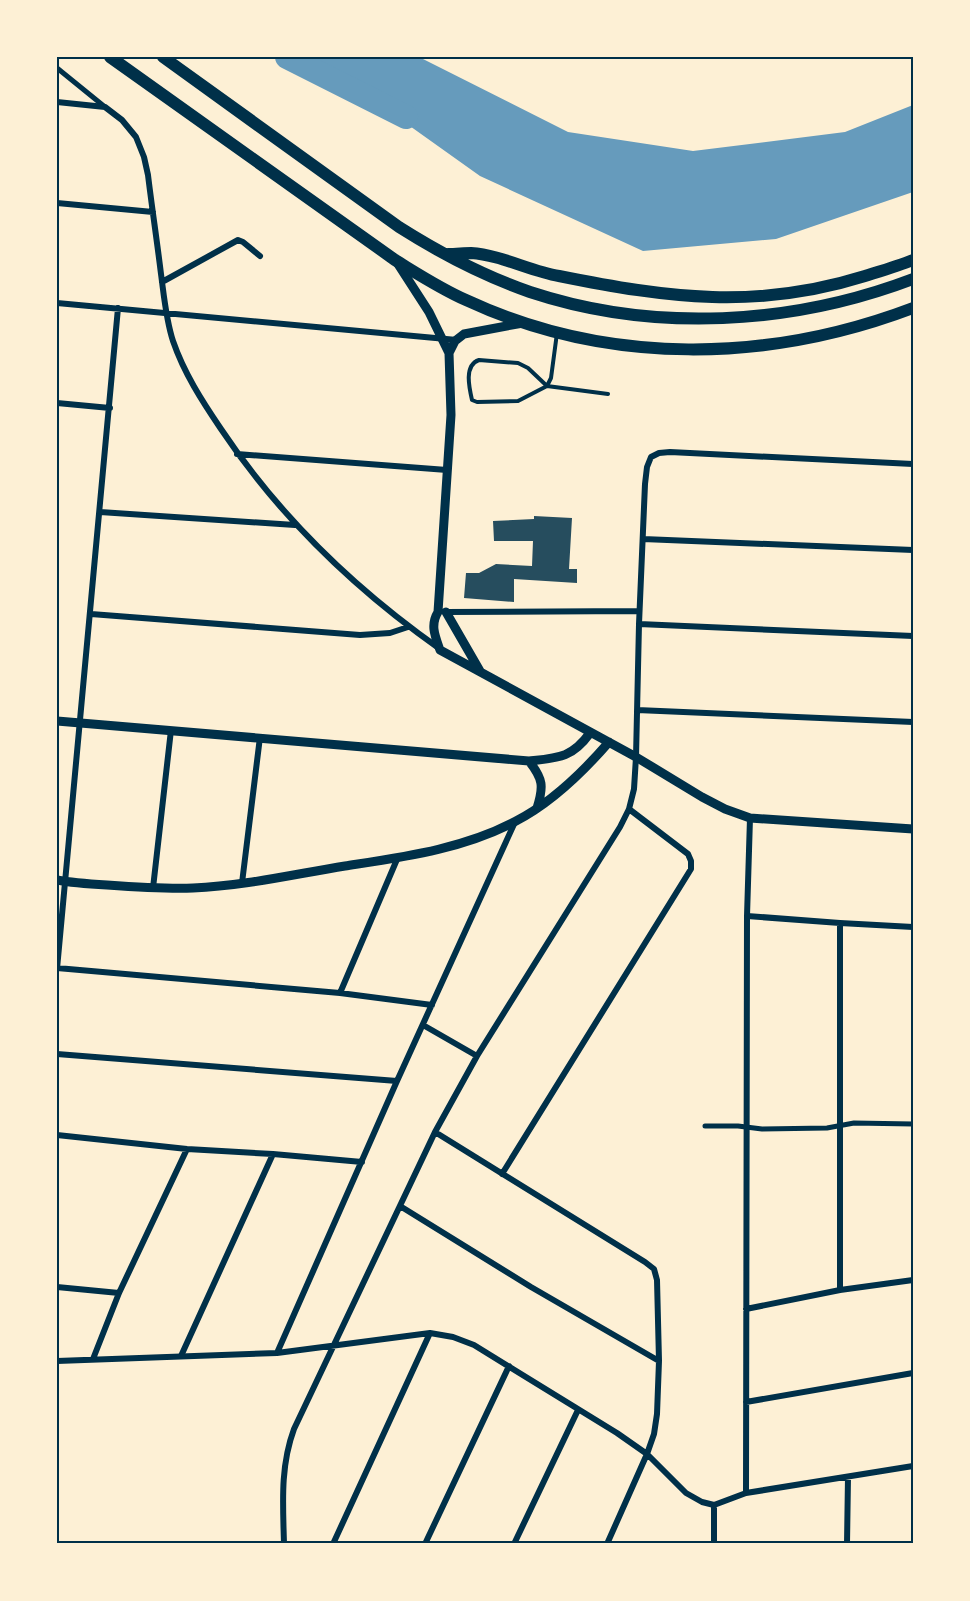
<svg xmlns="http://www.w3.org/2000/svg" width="970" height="1601" font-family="'Fira Sans Condensed',sans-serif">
<rect width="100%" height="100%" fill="#fdf0d5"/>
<path fill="#669bbc" d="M313 57H419L568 132 693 151 845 132 913 105V192L776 239 643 251 480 176Z"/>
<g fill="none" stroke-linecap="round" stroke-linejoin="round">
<path stroke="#669bbc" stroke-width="24" d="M287 57 406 117"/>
</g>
<path fill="#264d5e" d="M534 516 572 518 569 569H577V583L514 579V602L464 598 466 573H479L496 564 532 566 533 541H494L493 521 534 519Z"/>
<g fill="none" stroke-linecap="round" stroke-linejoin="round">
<path stroke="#003049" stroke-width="4" d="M557 333 551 378 547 386 608 394
M479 360 518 363 528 368 547 386 518 401 477 402 472 400C469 387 464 365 479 360Z"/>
<path stroke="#003049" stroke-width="5" d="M57 68 105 107
M705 1126H738L762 1129 827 1128 854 1123 913 1124"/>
<path stroke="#003049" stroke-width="6" d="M57 102 105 107 122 120 136 137 144 157 148 175C152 208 157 241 161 274 164 296 166 320 173 341 184 373 202 401 221 429 279 516 355 589 440 649
M57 203 153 212
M162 282 238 240 243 242 260 256
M57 303 457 340
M57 403 110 408
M237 454 447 470
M100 512 295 525
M643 539 913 550
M445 612 639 611
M91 614 360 635 390 633 408 627
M639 624 913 636
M637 710 913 722
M242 883 260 737
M153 888 171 730
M747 916 840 923 913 927
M57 968 340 993 432 1005
M57 969 118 308
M340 993 398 857
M423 1025 477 1056
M57 1054 397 1081
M435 1132 645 1262 654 1269 657 1280 659 1361 657 1414 654 1434 647 1454 607 1544
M57 1135 187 1149 273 1154 362 1162
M502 1174 691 869V861L688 854 629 809
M400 1206 531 1287 659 1361
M57 1287 119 1293
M840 1290V923
M746 1309 840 1290 913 1280
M277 1353 397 1081 515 822
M181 1356 273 1154
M93 1359 119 1293 187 1149
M57 1361 277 1353 430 1333 453 1337 474 1345 617 1433 647 1454 686 1493 702 1502 714 1505
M746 1402 913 1373
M746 1493 747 916 750 818
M714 1505 746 1493 913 1466
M714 1505V1544
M284 1544C283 1504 280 1467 294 1429L435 1132 477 1056 620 827 629 809 634 789 636 757 639 624 645 484 647 467 651 457 659 453 670 452 913 464
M333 1544 430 1333
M425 1544 509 1366
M514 1544 578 1410
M847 1544 848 1477"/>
<path stroke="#003049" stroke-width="9" d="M398 264 429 312 449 353 451 415 438 612C430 625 435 636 440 650L636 757 702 797 725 809 750 818 913 829
M449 353 455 341 464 334 523 323
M446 612 480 671
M57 721 529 761C558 758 572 758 590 733
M529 761C543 779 544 786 537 808
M57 880C73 883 90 884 107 885 135 887 164 889 193 888 244 886 295 874 345 866 403 857 464 849 516 821 551 803 583 772 609 742"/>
<path stroke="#003049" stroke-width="12" d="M110 57 395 260C418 274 441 289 466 300 608 366 768 363 913 308
M163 57 399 227C440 253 484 276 530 292 654 333 792 325 913 279
M448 254C456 254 464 253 471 253 501 255 530 271 559 276 668 298 757 310 865 276 881 271 898 266 913 260"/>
</g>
<rect width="970" height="1601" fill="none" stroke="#fdf0d5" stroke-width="117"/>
<rect x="58" y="58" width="854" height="1484" fill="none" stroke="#003049" stroke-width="2"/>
</svg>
